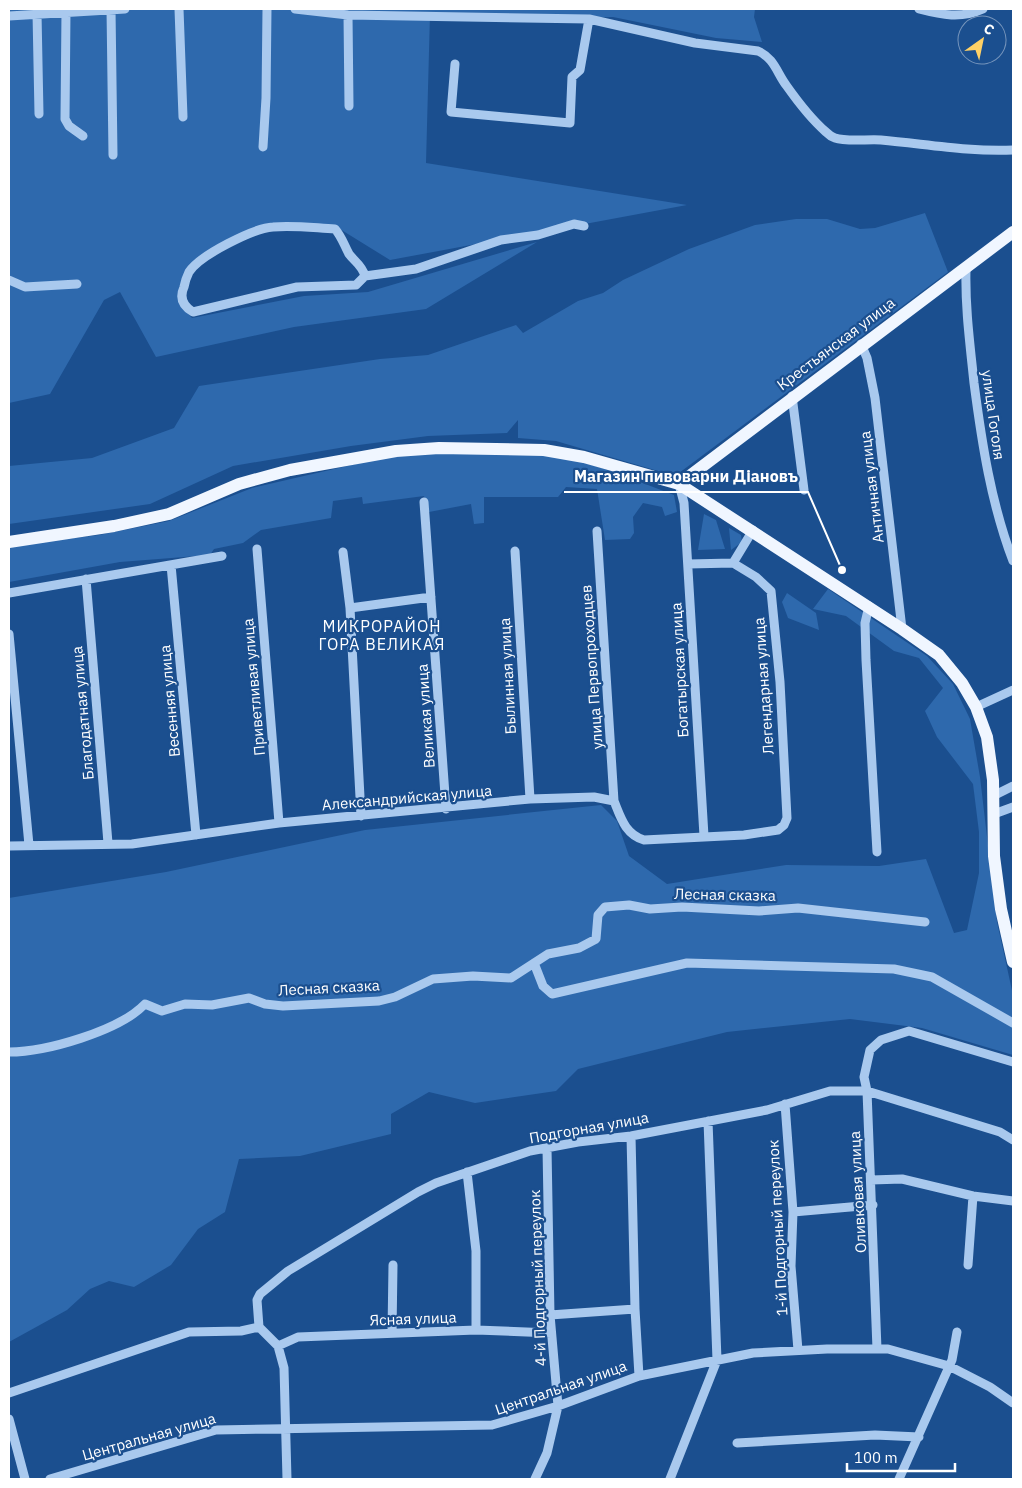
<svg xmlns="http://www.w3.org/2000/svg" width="1022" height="1488" font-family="'IBM Plex Sans',sans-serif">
<rect width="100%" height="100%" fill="#1b4f8f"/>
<path fill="#2e69ad" d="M9 9H755L754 17 762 42 716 38 613 17 524 19 430 14 426 163 687 205 390 260 335 226 251 231 193 270 179 303 192 318 304 296 368 292 537 242 426 309 294 327 156 357 120 292 104 300 50 394 9 403Z
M925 213 948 272 675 476 556 441 518 438V420L507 433 428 436 351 446 233 466 150 504 9 524V466L92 458 174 428 199 386 380 359 428 355 516 325 523 333 578 301 603 293 623 280 689 249 755 225 796 219H827L860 229 875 228Z
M427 452C470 453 514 451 557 457 597 463 636 481 674 495L677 512 665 516 662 507 643 503 633 517 634 533 630 539 605 540 597 489 566 487 558 497H484V523L474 524 471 504 429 512 424 496 363 504 362 497 333 501 331 518 261 530 243 543 214 549 210 555 120 562 9 582V546L99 535 169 521 252 488 373 460Z
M704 514 716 520 725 549 698 550Z
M729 528 741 535 742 542 731 550Z
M828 589 927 656 953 684 970 719 980 777 997 922 1013 995V1055L922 1028 850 1019 727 1032 578 1069 556 1091 475 1103 429 1092 391 1114V1134L300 1156 239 1159 225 1212 198 1229 171 1265 134 1287 109 1281 90 1289 67 1310 9 1342V898L166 872 365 830 601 805 617 821 629 856 667 884 786 865 879 866 926 859 954 933 967 930 979 873V832L973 784 937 737 925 711 943 688 919 658 894 651 846 616 813 609Z
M787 593 816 613 819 630 788 618 782 602Z"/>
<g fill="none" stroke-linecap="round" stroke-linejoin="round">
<path stroke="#a9c9ee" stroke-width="9" d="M111 9 113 155
M179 9 183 117
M295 9 348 15 589 19 695 43 758 51C774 58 777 73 786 85 798 102 811 119 826 132 828 134 832 137 835 138 846 142 868 139 881 140 926 144 969 152 1013 150
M919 9C942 15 961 19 983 9
M66 11 65 119 69 126 83 136
M37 13 39 114
M348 15 349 106
M9 16 125 9
M455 64 451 112 570 123 572 77 580 70 589 19
M263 147 266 98 267 9
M966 269C965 307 970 344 974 383 982 444 991 503 1013 561
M365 276C362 265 355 262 349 254 344 245 342 237 335 229 315 228 293 225 273 227 254 228 200 255 189 272 187 276 185 282 184 287 179 298 183 306 193 312L297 287 356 285 365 276 416 269 501 240 538 235 574 224 584 226
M9 280 25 287 77 284
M861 344 867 358 875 398 902 629
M792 396 804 490
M679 484 684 503 704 836
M424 502 446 809
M597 531 614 801
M257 549 279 823
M515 551 530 799
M343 552 350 608 361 816
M733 563 753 530
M688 564 733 563
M171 565 196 835
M86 579 108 843
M9 593 222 556
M869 606 865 623 866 660 877 852
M350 608 431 597
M9 634 29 845
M976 707 1013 690
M993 796 1013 786
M994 814 1013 807
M9 846 132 844 279 823 530 799 594 797 614 801C621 818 625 834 644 840L744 835 778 830 784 825 787 818 780 682 771 591 756 577 733 563
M534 963 543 986 552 994 687 963 894 969 932 977 1013 1023
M9 1052C46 1052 119 1031 145 1004L162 1011 185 1004 212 1005 249 998 265 1004 283 1006 379 1001 395 997 433 979 473 976 511 978 548 954 579 948 596 939 598 915 605 907 629 905 650 909 682 907 759 911 798 908 925 922
M785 1104 793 1212 791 1266 798 1350
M631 1136 635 1309 639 1376
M467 1172 476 1251V1330
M871 1180 902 1179 973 1196 1013 1201
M793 1212 873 1205
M968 1265 973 1196
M550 1315 635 1309
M392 1333 393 1265
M278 1346 298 1337 476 1330 551 1333
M877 1349 867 1091 864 1077 870 1050 881 1040 909 1031 1013 1062
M9 1393 189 1332 241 1331 259 1327
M9 1419 25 1479
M737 1443 875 1435 919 1437
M50 1479 216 1430 492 1425 558 1406 639 1376 753 1353 827 1349H888L949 1366 990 1387 1013 1403
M287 1479 284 1368 278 1346 259 1327 257 1300 260 1294 288 1271 418 1192 436 1183 530 1151 578 1142 631 1136 767 1110 830 1091H867L1000 1132 1013 1140
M535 1479 547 1453 558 1406 550 1315 547 1148
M670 1479 717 1360 708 1121
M899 1479 952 1360 957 1332"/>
<path stroke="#f0f6ff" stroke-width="12" d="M679 484 1013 232
M9 542 114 526 169 514 239 484 290 470 396 451 439 448 544 450 584 457 679 484 902 629 939 655 962 683 976 707 987 737 993 780 994 856 1001 909 1013 962"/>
</g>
<g text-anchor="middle" stroke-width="4.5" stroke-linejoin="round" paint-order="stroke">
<g font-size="15" fill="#fff" stroke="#1b4f8f">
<text transform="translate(836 344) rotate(-37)" y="5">Крестьянская улица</text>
<text transform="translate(993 415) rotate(82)" y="5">улица Гоголя</text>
<text transform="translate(872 487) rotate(-97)" y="5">Античная улица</text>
<text transform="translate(592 667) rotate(-94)" y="5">улица Первопроходцев</text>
<text transform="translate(680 670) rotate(-93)" y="5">Богатырская улица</text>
<text transform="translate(508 676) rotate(-93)" y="5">Былинная улица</text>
<text transform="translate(764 686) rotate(-94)" y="5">Легендарная улица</text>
<text transform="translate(254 687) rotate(-95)" y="5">Приветливая улица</text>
<text transform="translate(170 701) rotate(-95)" y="5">Весенняя улица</text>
<text transform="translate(83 713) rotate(-95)" y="5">Благодатная улица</text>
<text transform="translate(426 716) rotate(-94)" y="5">Великая улица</text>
<text transform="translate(407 798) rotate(-5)" y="5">Александрийская улица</text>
<text transform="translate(725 895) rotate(1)" y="5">Лесная сказка</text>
<text transform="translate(329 988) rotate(-3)" y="5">Лесная сказка</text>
<text transform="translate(589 1128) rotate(-10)" y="5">Подгорная улица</text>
<text transform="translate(858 1192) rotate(-93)" y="5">Оливковая улица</text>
<text transform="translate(778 1228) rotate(-93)" y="5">1-й Подгорный переулок</text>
<text transform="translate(538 1278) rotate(-92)" y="5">4-й Подгорный переулок</text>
<text transform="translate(413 1319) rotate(-2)" y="5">Ясная улица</text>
<text transform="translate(561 1388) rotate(-19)" y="5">Центральная улица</text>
<text transform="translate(149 1437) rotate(-16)" y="5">Центральная улица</text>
</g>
<g font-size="16" letter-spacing="1" fill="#fff" stroke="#1b4f8f">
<text x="382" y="632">МИКРОРАЙОН<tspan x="382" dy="18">ГОРА ВЕЛИКАЯ</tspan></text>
</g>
</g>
<path fill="none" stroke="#fff" stroke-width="2" d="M842 570L808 492H564"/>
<circle fill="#fff" stroke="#1b4f8f" stroke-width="2" cx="842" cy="570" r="5"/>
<g font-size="16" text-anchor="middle" font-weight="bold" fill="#fff" stroke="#1b4f8f" stroke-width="4.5" stroke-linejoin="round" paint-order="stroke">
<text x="686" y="482">Магазин пивоварни Дiановъ</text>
</g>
<rect width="1022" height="1488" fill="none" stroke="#ffffff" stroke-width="20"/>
<g transform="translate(982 40) rotate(33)"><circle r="24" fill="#1b4f8f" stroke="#7695bc"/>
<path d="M0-4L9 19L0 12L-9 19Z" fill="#ffd166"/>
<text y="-8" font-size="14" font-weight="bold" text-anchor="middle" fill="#ffffff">С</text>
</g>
<path d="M847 1463v8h108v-8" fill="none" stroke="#ffffff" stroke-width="2.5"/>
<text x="854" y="1463" font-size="15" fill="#ffffff" stroke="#1b4f8f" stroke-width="4" paint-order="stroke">100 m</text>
</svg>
